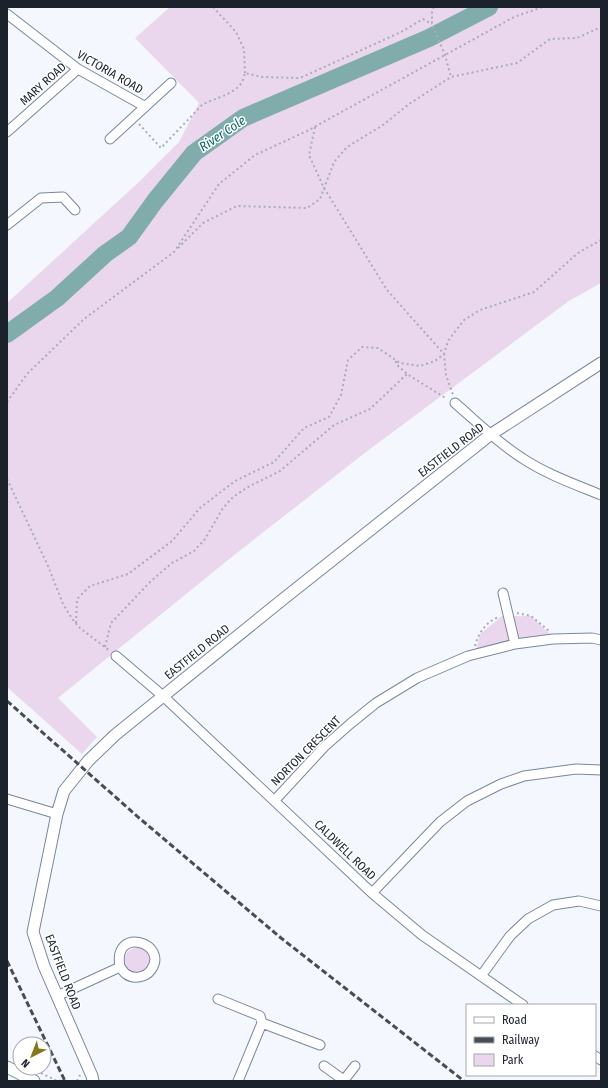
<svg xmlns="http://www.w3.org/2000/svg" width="608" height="1088" font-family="'Fira Sans Condensed',sans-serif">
<rect width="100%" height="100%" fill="#f4f8fe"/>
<path fill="#ead7ed" d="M170 7H601V283L569 301 366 452 233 556 58 698 97 737 82 754 7 687V303L141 180 179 142 199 103 135 38Z
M502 616H531L552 636 475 654 480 634Z
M124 961a13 13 0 1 1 26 0a13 13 0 1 1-26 0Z"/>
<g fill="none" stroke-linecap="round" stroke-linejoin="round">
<path stroke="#80acac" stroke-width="18" d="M7 334 57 298 105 254 129 237 155 201 194 153 243 118 429 38 489 7"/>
<defs>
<path id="minor" d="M7 14 78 69 144 106
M7 132 78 69
M110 139 171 83
M7 225 41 198 63 197 75 210
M455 403C477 422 498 443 522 458 546 474 574 484 601 495
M503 593 515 644
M116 656 163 696 372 893 422 935 523 1005
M7 799 57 814
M275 800 324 747 350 724 376 703 417 678 468 656 515 644 553 639 592 638 601 640
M372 893 440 822 467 801 501 784 524 776 576 769 601 770
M481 976 510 936 528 919 553 905 579 901 601 906
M57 996 120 967C112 925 170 943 151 970 146 977 134 980 126 974 124 973 122 969 120 967
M218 999 260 1016 262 1023 320 1045
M595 1056 601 1060
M324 1066 345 1081
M344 1080 355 1066
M238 1081 262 1023"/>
<path id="tertiary" d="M7 1067 34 1081
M93 1081 92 1076 44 966 33 932 57 814 64 791 88 761 115 735 282 600 490 435 601 363"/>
</defs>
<use href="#minor" stroke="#7787a1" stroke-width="11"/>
<use href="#tertiary" stroke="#7787a1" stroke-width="13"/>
<path stroke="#a8adb5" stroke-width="2" stroke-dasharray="2 3" stroke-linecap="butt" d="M213 7 236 32 244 49 245 73
M434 7 432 10V24L445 55 451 77 517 63 550 39 577 38 601 27
M139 124 161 148 202 105C214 98 230 96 240 85 243 82 244 76 245 73L262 77 300 78 401 32 423 19 432 24
M315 127 309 155 324 188 387 290 444 354 446 375 453 395
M178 248 203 223 237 206 307 208 320 199 334 162 347 147 383 125 409 104 451 77
M396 361V364L407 374 447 399
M7 402 27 374 84 319 174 252 219 184 255 155 307 131 514 17 543 7
M7 479 48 566 63 604 73 620 80 628 110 651
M517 613 531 616 549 631
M76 623 77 599 90 586 128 574 172 541 200 508 235 481 274 462 304 428 329 417 341 395 348 360 362 347 378 348 400 363 420 366 435 361 444 354 448 341 464 320 480 310 534 292 578 253 601 240
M475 646C478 633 487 621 499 617
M105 647 111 623 150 582 172 563 194 551 205 539 223 508 233 497 248 487 280 471 334 425 370 409 407 374
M41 1073 55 1080 64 1081
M77 1081 80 1075"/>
<use href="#minor" stroke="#fff" stroke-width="9"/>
<use href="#tertiary" stroke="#fff" stroke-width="11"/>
<path stroke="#474d56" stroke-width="3" stroke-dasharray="6 3" stroke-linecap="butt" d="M7 701 138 817 281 938 464 1081
M7 961 65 1081"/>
</g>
<g text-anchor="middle" stroke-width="3" stroke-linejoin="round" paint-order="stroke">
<g font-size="12" fill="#1b222c" stroke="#fff">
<text transform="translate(110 72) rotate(30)" y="4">VICTORIA ROAD</text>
<text transform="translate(43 84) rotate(-42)" y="4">MARY ROAD</text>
<text transform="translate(451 450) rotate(-38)" y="4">EASTFIELD ROAD</text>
<text transform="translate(197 652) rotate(-39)" y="4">EASTFIELD ROAD</text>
<text transform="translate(306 751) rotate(-45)" y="4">NORTON CRESCENT</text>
<text transform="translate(345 850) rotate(44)" y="4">CALDWELL ROAD</text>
<text transform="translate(63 972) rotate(69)" y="4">EASTFIELD ROAD</text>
</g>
<g font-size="13" font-style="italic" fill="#046565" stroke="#fff">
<text transform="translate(222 133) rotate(-34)" y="5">River Cole</text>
</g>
</g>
<rect width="608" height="1088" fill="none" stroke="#1b222c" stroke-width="16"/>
<rect x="466" y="1004" width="130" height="72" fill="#ffffff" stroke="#a4a7ab"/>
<rect x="474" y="1017" width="20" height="6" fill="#ffffff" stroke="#a4a7ab"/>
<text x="502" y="1024" font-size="12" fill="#1b222c">Road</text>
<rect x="474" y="1037" width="20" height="6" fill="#474d56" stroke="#a4a7ab"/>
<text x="502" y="1044" font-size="12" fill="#1b222c">Railway</text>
<rect x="474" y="1054" width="20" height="12" fill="#ead7ed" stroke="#a4a7ab"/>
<text x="502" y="1064" font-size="12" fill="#1b222c">Park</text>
<g transform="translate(32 1056) rotate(222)"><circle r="19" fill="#ffffff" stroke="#a4a7ab"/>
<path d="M0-3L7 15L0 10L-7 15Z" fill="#86781c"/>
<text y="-6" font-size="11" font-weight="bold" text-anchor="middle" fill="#1b222c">N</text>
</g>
</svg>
